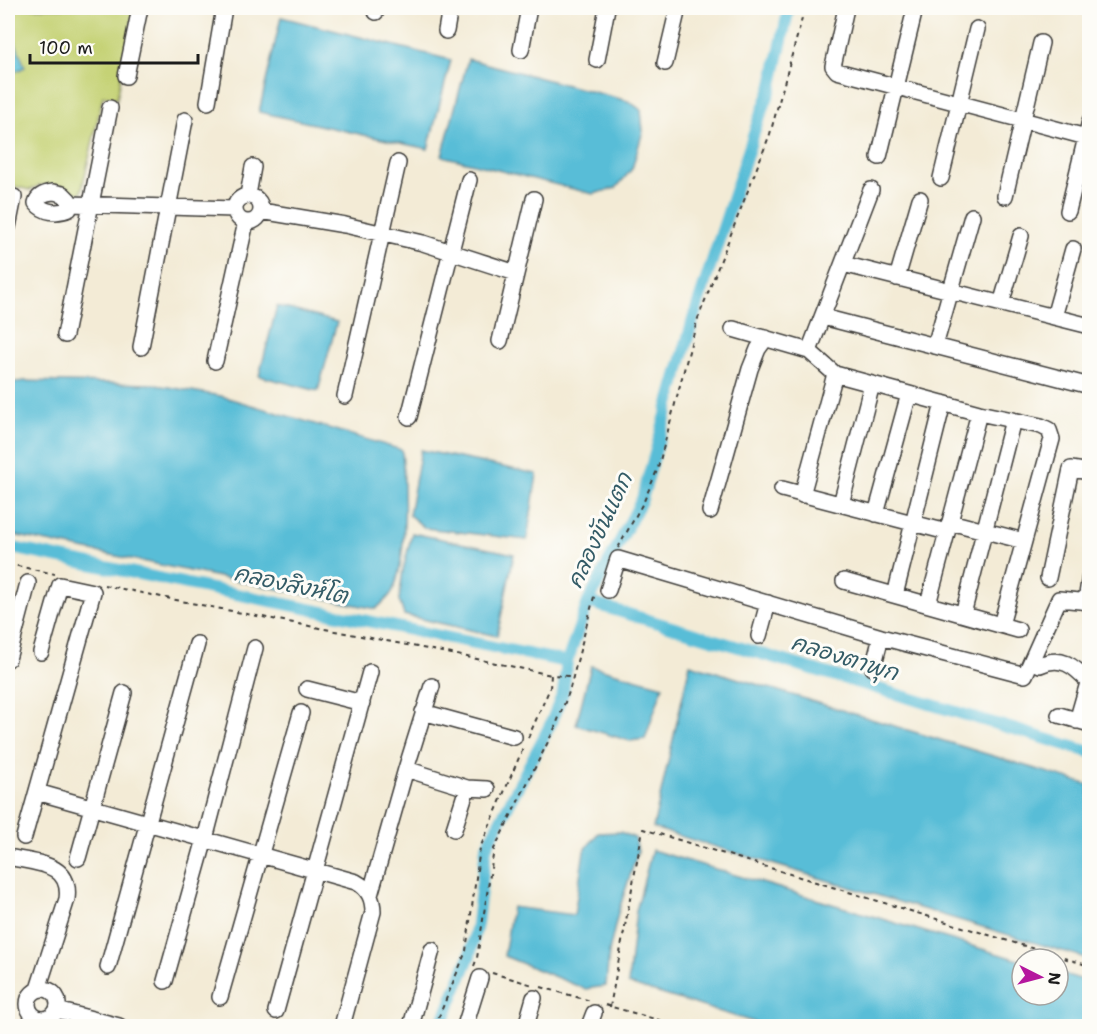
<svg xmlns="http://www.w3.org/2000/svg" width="1097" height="1034" font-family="'Shantell Sans','Playpen Sans Thai',sans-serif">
<rect width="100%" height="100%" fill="#fdfcf7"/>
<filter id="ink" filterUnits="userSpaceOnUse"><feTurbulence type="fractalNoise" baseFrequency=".0167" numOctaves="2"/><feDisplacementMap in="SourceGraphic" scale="12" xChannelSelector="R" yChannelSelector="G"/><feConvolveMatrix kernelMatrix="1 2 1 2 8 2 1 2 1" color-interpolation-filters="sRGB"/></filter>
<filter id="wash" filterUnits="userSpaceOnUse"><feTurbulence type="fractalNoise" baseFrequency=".008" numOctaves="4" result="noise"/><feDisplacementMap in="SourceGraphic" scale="24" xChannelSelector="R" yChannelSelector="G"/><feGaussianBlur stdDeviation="1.35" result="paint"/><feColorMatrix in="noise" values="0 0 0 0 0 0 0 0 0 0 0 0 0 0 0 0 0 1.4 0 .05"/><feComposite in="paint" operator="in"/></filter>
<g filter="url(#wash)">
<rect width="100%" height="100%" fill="#f3ebd6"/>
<path fill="#c5d274" stroke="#707748" stroke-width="1.5" d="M8 8H134L117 99 103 96 81 193H74L62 187 40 185 30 190 8 185Z"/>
<path fill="#59bdd7" stroke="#3a6c7a" stroke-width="1.5" d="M281 17 451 60 428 149 259 112Z
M8 28H10L25 67 8 75Z
M468 59 628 101 641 110 643 131 632 169 616 188 593 194 442 156Z
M277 306 337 322 318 391 259 376Z
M25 381 150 384 221 396 402 450C405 485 408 562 392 592 389 598 381 604 376 609L8 534V383Z
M421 450 537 474 527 540 425 528 409 515Z
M412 533 514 554 497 636 404 615 399 600 403 570Z
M690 664 1089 785V959L653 828Z
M591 666 663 686 645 739 630 741 576 725Z
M620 832 635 838 638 851 618 913 609 952 606 986 585 989 504 956 512 907 574 915 584 851 598 833Z
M652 850 1022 961V995H1058V972L1089 982V1026H767L628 984 636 911Z"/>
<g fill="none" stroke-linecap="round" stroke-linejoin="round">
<path stroke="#59bdd7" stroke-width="12" d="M8 547 567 662
M588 602 1090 752
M441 1026 470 955 477 924 486 848 550 725 563 693 567 662 588 602 642 499 694 316 758 121 771 89 789 8"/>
</g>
</g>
<g filter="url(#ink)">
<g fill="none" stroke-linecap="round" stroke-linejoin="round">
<defs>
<path id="minor" d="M846 8 833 66 837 71 1090 138
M376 12 377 8
M446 31 450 8
M521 50 529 8
M597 60 607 8
M665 63 678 8
M126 76 140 8
M208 102 224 8
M879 157 915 9
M941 178 977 29
M53 192 63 194 69 200V209C58 214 44 213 36 203 38 195 45 193 53 192Z
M248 195 253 167
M235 209a13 13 0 1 1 26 0a13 13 0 1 1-26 0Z
M1005 196 1041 43
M70 204 234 209
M261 211 345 225 423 243 516 273
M1068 211 1090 121
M8 227 14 197
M843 264 1090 326
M897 278 920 199
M1001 304 1021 236
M823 317 1090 386
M1054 317 1073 249
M733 329 809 351 835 374 979 413 1041 426 1049 430 1052 439 1001 625
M65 335 110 108
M500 341 534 199
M935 346 972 216
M141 347 185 120
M809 351 871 190
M215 361 246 222
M345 396 398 163
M409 417 469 180
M782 489 947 532
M802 495 835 374
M841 504 872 384
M710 511 750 369 758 349 766 338
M876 514 909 394
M950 522 1024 541
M1048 578 1071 469 1090 472
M844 581 1018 630
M608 590 618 559 881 637 1025 675 1059 599 1090 602
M895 595 943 403
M1086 601 1090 575
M928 604 979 413
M963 614 1013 420
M759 636 768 603
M8 659 28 583
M1040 665C1061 655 1074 666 1088 681
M873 668 881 637
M307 689 362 703
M423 712 514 737
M1059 715 1090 724
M1077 721 1090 676
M406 769 467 788 487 789
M37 792 356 882C369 889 373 899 373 912L342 1026
M454 829 467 788
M24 837 93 592 60 585 41 652
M8 857C34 863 72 862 67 899L38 989
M78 858 124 693
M370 895 406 769 432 686
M108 967 197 644
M165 981 205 839 255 648
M28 1004a15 15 0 1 1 30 0a15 15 0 1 1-30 0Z
M220 997 301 713
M57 1010 119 1026
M276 1011 370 672
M411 1026 432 950
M465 1026 480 978
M526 1026 534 998
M589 1026 594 1013"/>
</defs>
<use href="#minor" stroke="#3c3b38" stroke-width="18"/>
<path stroke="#3c3b38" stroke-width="2" stroke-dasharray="4.5 4.5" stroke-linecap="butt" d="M618 548 644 501 658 468 697 321 770 134 805 8
M8 564 55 574
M104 585C253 617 403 642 551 675
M528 738 550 688 551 675 571 676
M474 966 477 958 494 849 554 730 569 692 595 593
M492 973 533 985
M541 987 591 1001
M605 1005 680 1026
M610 1007 643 829 1090 966
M435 1026 466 951 480 848 524 746"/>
<use href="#minor" stroke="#fff" stroke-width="15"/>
</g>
</g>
<g text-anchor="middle" stroke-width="6" stroke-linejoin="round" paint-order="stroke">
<g font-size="22" font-style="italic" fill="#345c67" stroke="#fdfcf7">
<text transform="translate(599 530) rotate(-65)" y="8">คลองขันแตก</text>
<text transform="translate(291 584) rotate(12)" y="8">คลองสิงห์โต</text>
<text transform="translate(845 657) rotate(17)" y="8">คลองตาพุก</text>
</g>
</g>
<rect width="1097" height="1034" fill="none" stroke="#fdfcf7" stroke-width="30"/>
<g transform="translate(1040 977) rotate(96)"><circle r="28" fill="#fdfcf7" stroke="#a3a29f" stroke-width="1.5"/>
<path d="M0-4.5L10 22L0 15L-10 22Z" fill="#b5179e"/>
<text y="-9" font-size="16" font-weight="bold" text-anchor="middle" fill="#1c1c1c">N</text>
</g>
<path d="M30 54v9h168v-9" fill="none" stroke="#1c1c1c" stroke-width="3"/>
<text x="39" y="54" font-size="18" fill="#1c1c1c" stroke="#fdfcf7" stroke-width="4.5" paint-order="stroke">100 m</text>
</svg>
